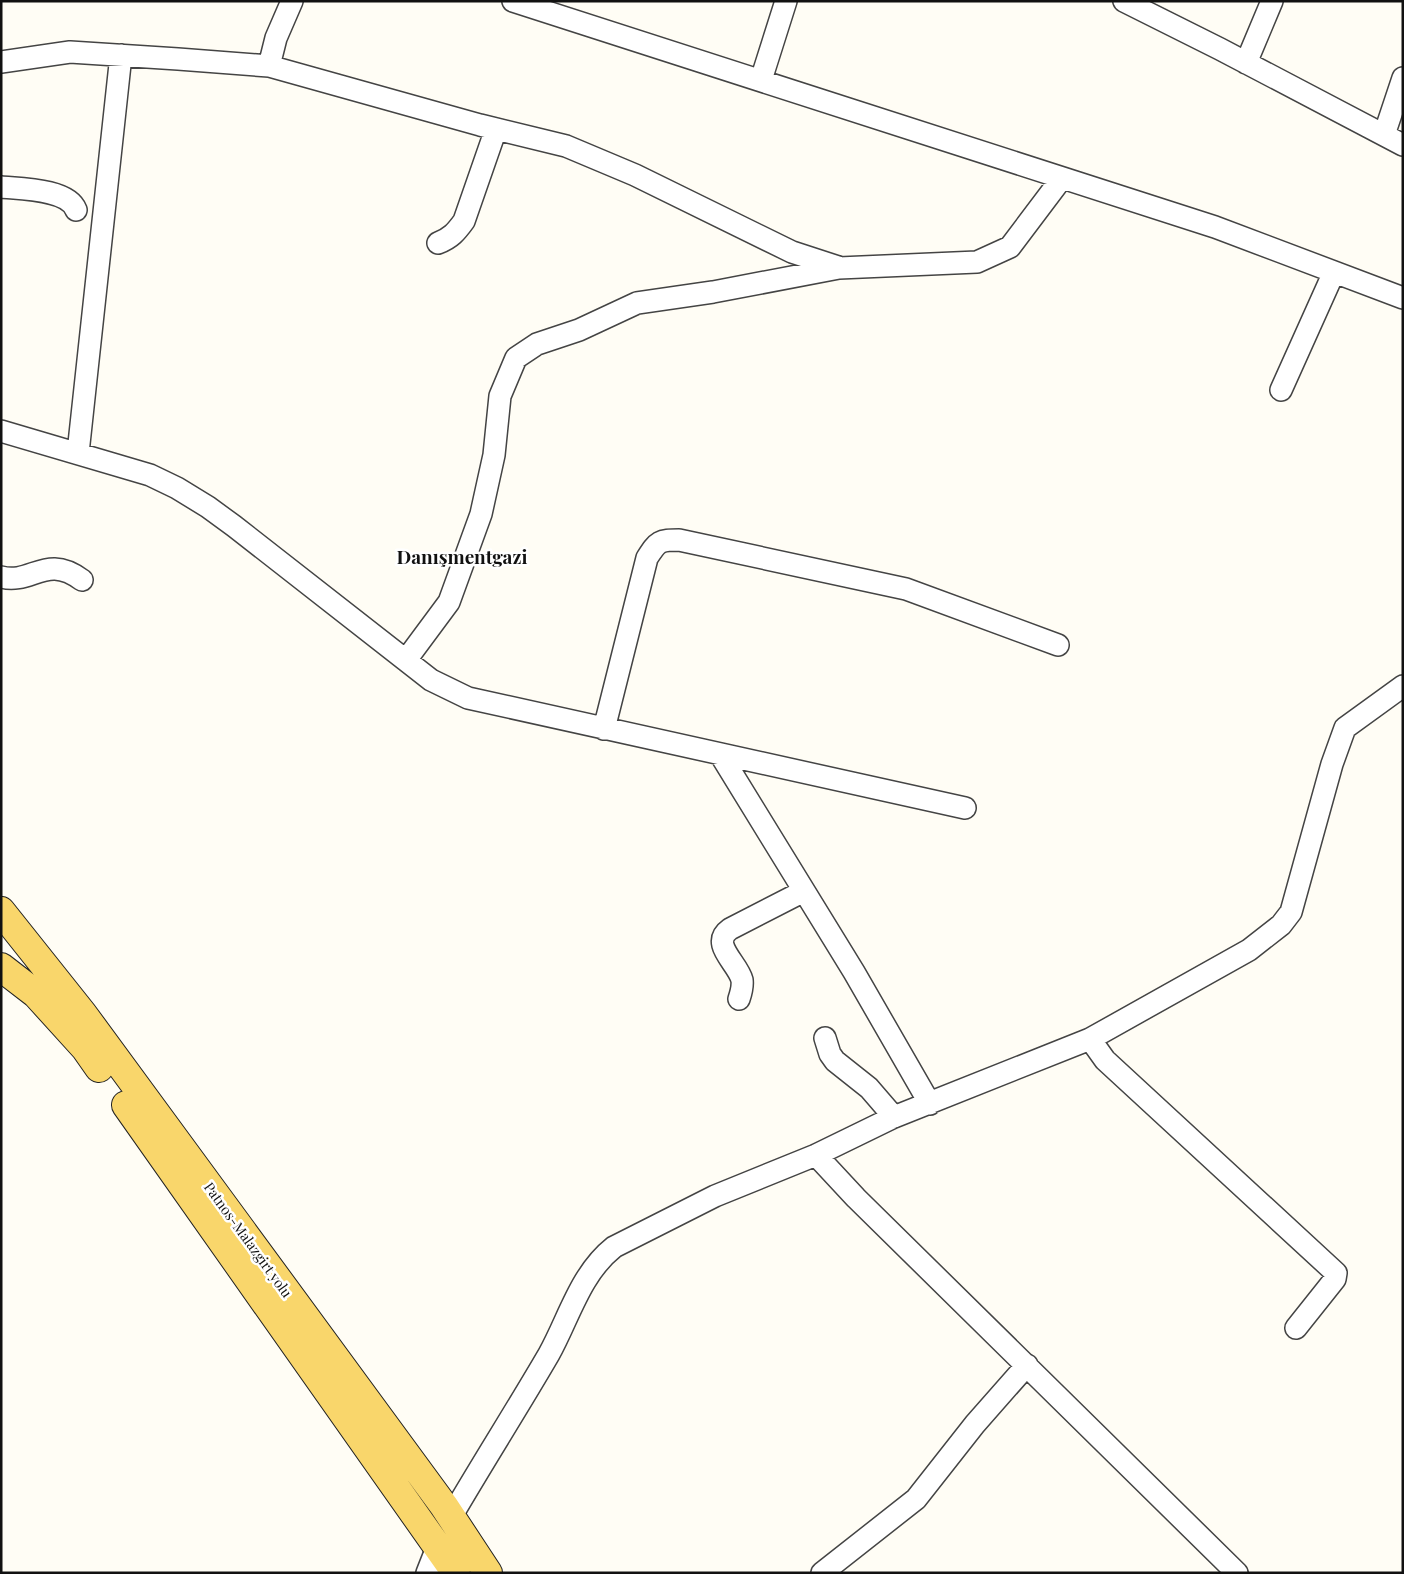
<svg xmlns="http://www.w3.org/2000/svg" width="1404" height="1574" font-family="'Playfair Display',serif">
<rect width="100%" height="100%" fill="#fffdf5"/>
<g fill="none" stroke-linecap="round" stroke-linejoin="round">
<defs>
<path id="minor" d="M513 1 1215 227 1403 298
M1124 1 1220 49 1403 145
M1 62 70 52 178 59 269 66 480 125 566 146 635 175 792 252 838 267
M1246 63 1272 1
M269 66 276 38 292 1
M761 80 786 1
M1384 135 1403 78
M1 187C21 189 68 189 76 210
M438 243C451 238 456 232 464 221L496 129
M1281 390 1334 272
M1 431 150 475 177 488 208 507 234 526 431 680 468 698 965 808
M78 453 121 55
M1 577C32 585 46 553 82 580
M406 660 449 602 481 514 494 455 500 396 516 358 537 344 579 330 637 303 713 292 839 268 977 262 1010 247 1062 178
M604 729 647 558C658 541 659 540 679 540L906 589 1058 645
M720 754 854 972 930 1104
M739 999C741 993 743 987 742 980 738 963 709 944 730 929L804 891
M825 1038 830 1054 835 1061 869 1088 894 1117
M1090 1039 1105 1060 1336 1273 1335 1279 1296 1328
M816 1155 856 1198 1237 1573
M451 1517C483 1462 517 1409 549 1354 569 1318 580 1274 614 1247L715 1196 816 1155 894 1117 1090 1039 1249 950 1281 925 1291 912 1332 764 1345 728 1403 686
M427 1573 438 1545
M822 1573 916 1499 975 1424 1027 1365"/>
<path id="major" d="M1 911 83 1014 444 1506 488 1573
M1 967 36 994 85 1048 99 1068
M126 1105 456 1573"/>
</defs>
<use href="#minor" stroke="#444" stroke-width="24"/>
<use href="#major" stroke="#222" stroke-width="30"/>
<use href="#minor" stroke="#fff" stroke-width="21"/>
<use href="#major" stroke="#f9d66b" stroke-width="28"/>
</g>
<g text-anchor="middle" stroke-width="5" stroke-linejoin="round" paint-order="stroke">
<g font-size="14" fill="#111" stroke="#fff">
<text transform="translate(248 1240) rotate(54)" y="5">Patnos-Malazgirt yolu</text>
</g>
<g font-size="19" font-weight="bold" fill="#111" stroke="#fff">
<text x="462" y="564">Danışmentgazi</text>
</g>
</g>
<rect width="1404" height="1574" fill="none" stroke="#111111" stroke-width="5"/>
</svg>
